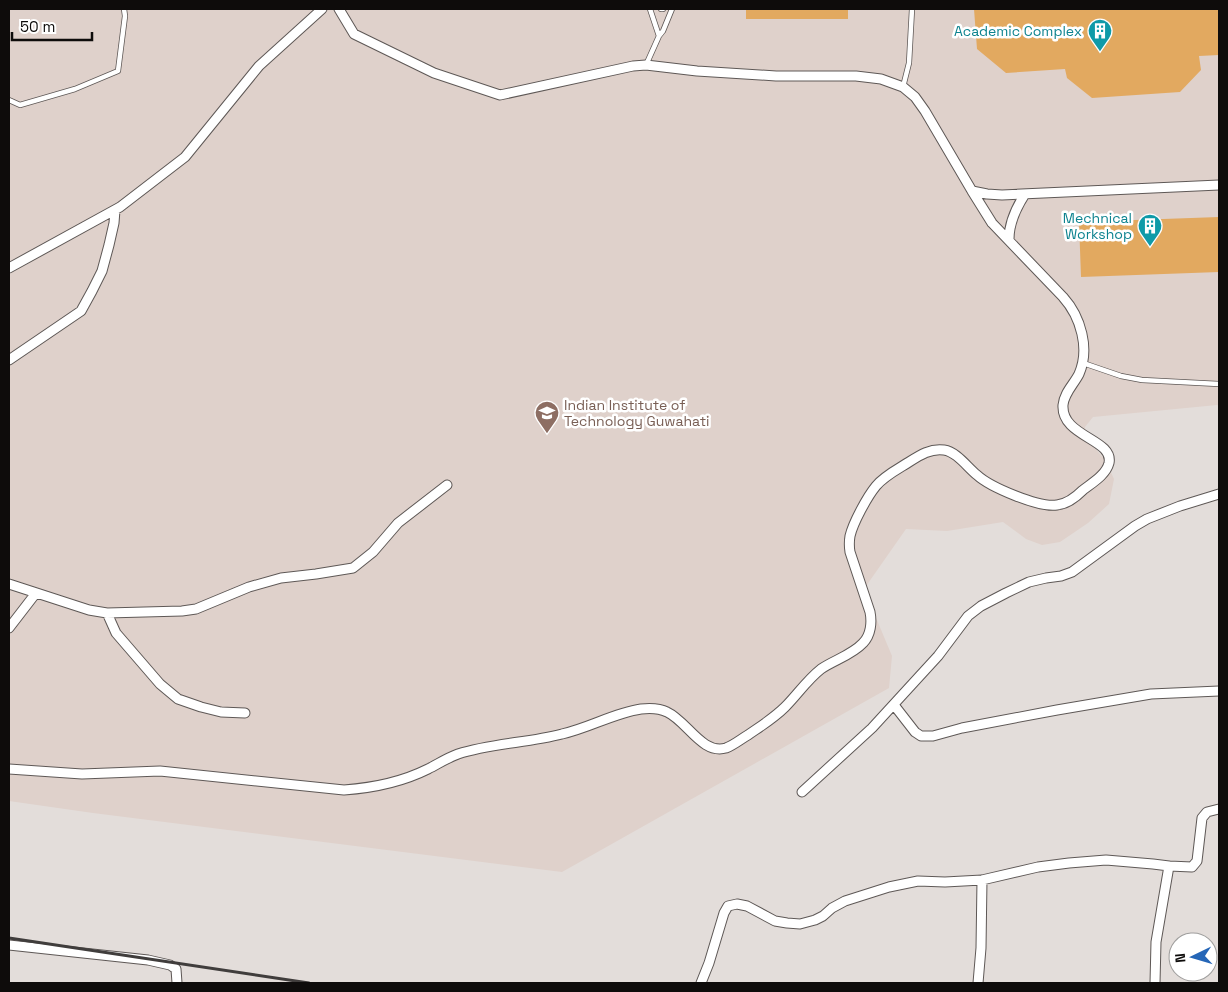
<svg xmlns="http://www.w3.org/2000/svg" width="1228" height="992" font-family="'Space Grotesk',sans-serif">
<rect width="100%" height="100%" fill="#e3ddda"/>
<path fill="#dfd1cb" d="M9 9H1219V406L1217 405 1093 417 1085 427V441L1094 447 1105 460 1114 479 1109 504 1088 523 1060 542 1042 545 1026 539 1003 522 947 531 906 529 864 589 892 656 889 688 562 872 93 813 9 801Z"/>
<path fill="#e2a960" d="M746 9H848V19H746Z
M974 9H1219V55L1199 56 1201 70 1180 92 1092 98 1067 78 1065 69 1006 73 977 49Z
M1219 217V272L1081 277 1079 222Z"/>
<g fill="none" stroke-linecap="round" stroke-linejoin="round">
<defs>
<path id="service" d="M661 9H663
M659 36 663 31 672 9
M646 65 659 36 650 9
M903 87 909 63 912 9
M9 100 20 105 75 89 118 71 125 16 124 9
M1083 363 1121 376 1142 380 1219 384"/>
<path id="minor" d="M339 9 354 34 434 73 500 95 633 66 646 65 697 71 776 76H856L881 79 903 87 915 97 925 111 972 191 987 194 1002 195 1219 185
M1009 239C1009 223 1016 208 1025 194
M9 268 120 207 185 157 259 66 322 9
M9 360 81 311 92 291 102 271 109 245 114 223 115 210
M9 584 89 610 107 613 182 611 196 609 249 587 281 578 316 574 353 568 373 552 398 523 447 485
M107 613 116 633 160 684 178 699 201 707 221 712 245 713
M9 628 36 593
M894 705 915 732 921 736H933L962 728 1057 710 1151 694 1219 691
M9 769 82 774 160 771 344 790C372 788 402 782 428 769 438 764 447 758 458 754 492 743 528 743 562 734 589 728 614 713 641 709 650 708 659 708 667 712 687 721 702 755 726 748 734 745 741 739 748 735 761 726 774 718 785 707 797 695 807 680 821 669 834 660 852 655 863 643 871 635 872 622 870 612L850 552C849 546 849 542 850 536 853 523 867 497 876 486 884 476 898 469 909 462 920 455 931 448 944 450 957 452 967 467 977 475 990 487 1039 508 1057 505 1067 504 1076 497 1083 490 1092 483 1106 475 1109 463 1114 439 1061 437 1063 405 1064 393 1074 384 1079 374 1090 349 1081 317 1063 297L992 223 972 191
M802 792 872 728 938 656 968 616 981 606 1006 593 1029 582 1046 578 1061 576 1072 572 1135 526 1147 519 1180 506 1219 494
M9 945 148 960 170 965 176 969 177 983
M701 983 709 963 724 913 728 906 737 904 747 906 775 921 787 923 800 924 815 920 823 916 832 908 845 901 889 887 918 881 945 882 982 880 1038 867 1069 863 1106 860 1153 864 1169 866 1192 867 1197 861 1202 818 1207 812 1219 809
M978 983 981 948 982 880
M1155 983 1156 942 1169 866"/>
</defs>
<use href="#service" stroke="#5e5856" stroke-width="6"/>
<use href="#minor" stroke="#5e5856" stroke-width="11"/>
<use href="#service" stroke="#fff" stroke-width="4.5"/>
<use href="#minor" stroke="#fff" stroke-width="9"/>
<path stroke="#403d3c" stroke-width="3" d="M9 938 309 983"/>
</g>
<defs>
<symbol id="building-pin" viewBox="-11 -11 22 30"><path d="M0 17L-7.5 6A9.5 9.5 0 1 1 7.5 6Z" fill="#0f9aa8" stroke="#fff"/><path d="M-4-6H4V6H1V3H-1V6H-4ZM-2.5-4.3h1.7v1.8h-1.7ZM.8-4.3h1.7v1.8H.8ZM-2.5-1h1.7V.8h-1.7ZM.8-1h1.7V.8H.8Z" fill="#fff"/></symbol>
<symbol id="university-pin" viewBox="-11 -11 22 30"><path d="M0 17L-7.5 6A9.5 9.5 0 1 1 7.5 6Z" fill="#8d6e63" stroke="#fff"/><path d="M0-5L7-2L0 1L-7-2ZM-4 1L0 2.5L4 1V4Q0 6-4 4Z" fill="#fff"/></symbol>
</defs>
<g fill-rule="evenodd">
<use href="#building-pin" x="1086" y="17" width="28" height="38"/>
<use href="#building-pin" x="1136" y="212" width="28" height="38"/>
<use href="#university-pin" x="533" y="399" width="28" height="38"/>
</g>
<g text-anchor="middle" stroke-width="5" stroke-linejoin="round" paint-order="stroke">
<g font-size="14" fill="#0d838f" stroke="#fff" text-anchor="end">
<text x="1082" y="36">Academic Complex</text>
<text x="1132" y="223">Mechnical<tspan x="1132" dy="16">Workshop</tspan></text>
</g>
<g font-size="14" fill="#785e54" stroke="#fff" text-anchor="start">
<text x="564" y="410">Indian Institute of<tspan x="564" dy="16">Technology Guwahati</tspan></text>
</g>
</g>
<rect width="1228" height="992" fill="none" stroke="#0e0c0b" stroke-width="20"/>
<g transform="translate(1193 957) rotate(265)"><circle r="24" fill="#ffffff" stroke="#9f9e9d"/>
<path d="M0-4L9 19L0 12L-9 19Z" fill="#2566b7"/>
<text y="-8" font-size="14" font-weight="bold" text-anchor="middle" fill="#0e0c0b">N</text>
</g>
<path d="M12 32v8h80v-8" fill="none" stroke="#0e0c0b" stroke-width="2.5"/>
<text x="20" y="32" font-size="15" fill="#0e0c0b" stroke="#ffffff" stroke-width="4" paint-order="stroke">50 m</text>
</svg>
